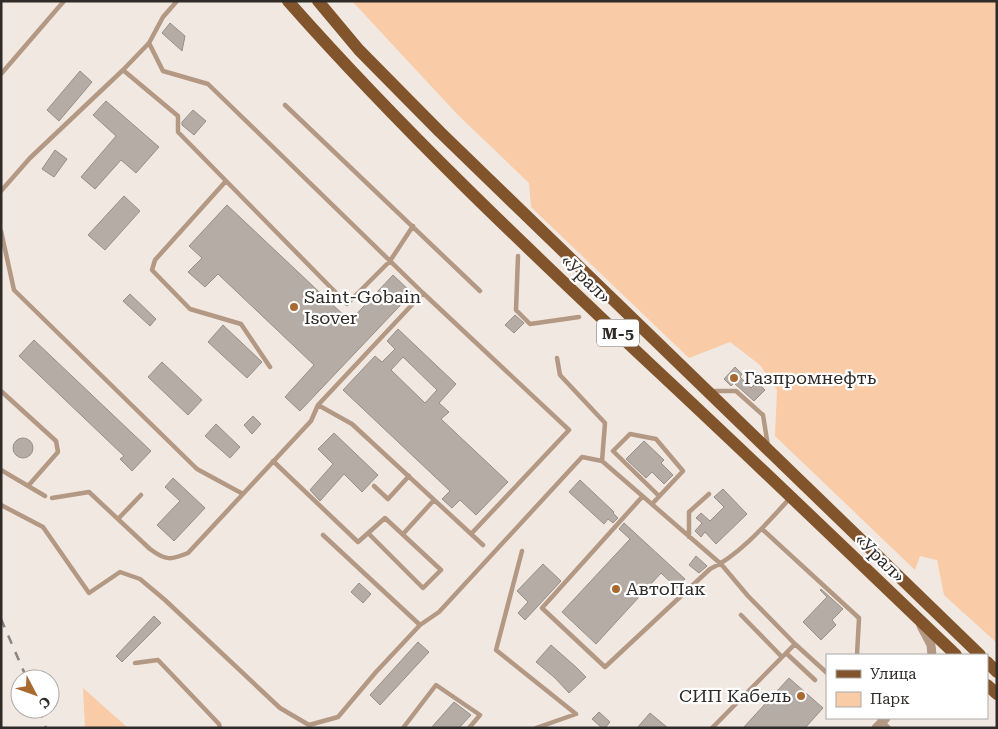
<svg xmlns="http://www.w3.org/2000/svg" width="998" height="729" font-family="'Roboto Serif',serif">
<rect width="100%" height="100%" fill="#f1e8e1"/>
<path fill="#f9cba6" d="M352 1H997V643L944 595 937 560 920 556 915 570 775 436 777 390 760 365 730 342 689 358 531 207 529 183 458 115Z
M83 688 128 728H85Z"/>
<path fill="#b4aca5" stroke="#978f88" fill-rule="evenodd" d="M170 23 185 36 182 51 162 33Z
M80 71 92 82 59 121 47 110Z
M106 101 159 147 136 173 121 160 95 189 81 177 116 136 93 115Z
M193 110 206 121 194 135 182 125V122Z
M55 150 67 159 54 177 42 169Z
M124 196 140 211 105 250 88 235Z
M227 205 350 321 393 275 412 293 300 411 285 397 314 365 218 274 205 287 188 272 202 258 189 246Z
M130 294 156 319 150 326 123 301Z
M515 315 524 323 514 333 505 325Z
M223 325 262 362 247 378 208 342Z
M398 329 456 384 439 403 449 412 441 419 508 482 476 515 460 500 452 508 442 499 450 491 343 390 375 356 382 362 395 349 387 341ZM403 357 437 390 425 403 391 370Z
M34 340 151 451 132 471 120 459 124 456 19 356Z
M162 362 202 400 188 415 148 377Z
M735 367 742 374 740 377 751 388 757 382 765 390 754 401 734 383 731 386 724 379Z
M253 416 261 424 252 434 244 425Z
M216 424 240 447 230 458 205 436Z
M334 433 378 475 362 492 344 474 320 501 310 490 333 464 318 449Z
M13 448a10 10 0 1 1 20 0a10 10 0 1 1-20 0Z
M644 441 664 460 661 463 673 475 664 484 652 472 646 478 626 459Z
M173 478 205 508 174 541 157 525 180 501 165 487Z
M580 480 614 512 613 513 618 518 613 523 608 519 604 524 569 492Z
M723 489 747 514 716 544 705 532 701 537 695 531 702 523 696 518 701 513 710 521 724 507 714 497Z
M624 523 685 579 677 588 661 573 596 644 562 612 630 539 619 529Z
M696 556 707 566 699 573 689 565Z
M543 564 561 581 525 620 518 613 528 602 517 591Z
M359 583 371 594 363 603 351 592Z
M821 589 843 609 832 620 836 625 821 640 803 622 827 597 820 590Z
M154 616 161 623 122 662 116 656Z
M418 642 429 652 380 705 370 695Z
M551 645 576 667 586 677 569 693 555 678 536 662Z
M789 678 823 708 805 728H743Z
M454 702 471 715 459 728H431Z
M599 712 610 722 605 728H602L592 719Z
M650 713 668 728H637Z"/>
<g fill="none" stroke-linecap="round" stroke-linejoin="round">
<path stroke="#b39884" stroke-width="4.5" d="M149 43 163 71 208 84 423 293
M123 70 178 116V132L347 304 390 261 413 226
M1 74 64 1
M285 105 480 291
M226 181 155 260 152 270 190 309 241 324 270 367
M1 191 30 158 123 70 149 43 163 17 177 1
M1 231 14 290 197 469 243 494
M518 256 516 310 530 324 579 317
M557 358 560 375 605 423 602 461
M1 391 56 441 58 452 28 486
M711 391H736L763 415 768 446
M318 405 352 424 483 545
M273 461 358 542 385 518 441 570 423 588 368 533
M1 470 45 496
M374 486 388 499 409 476
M642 497 542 608 605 667 710 569C739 556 769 521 791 497
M52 498 89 492 150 549C166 561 171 560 188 553L311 421 318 405 423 293 569 430 471 534
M652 504 683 471 656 439 630 434 613 451 659 496
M1 505 43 527 89 593 120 572 140 579 165 600 280 708 309 725 338 717 376 672 420 625 439 612 582 457 602 461 721 564 748 596 795 644 827 673
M118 519 141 495
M762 529 859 618 857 655
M403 534 434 500
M323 535 420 625
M689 537V512L709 494
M522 551 496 650 576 714 536 728
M741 615 782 657
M786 653 815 680
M135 663 158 660 219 724 220 728
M879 718 889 728
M403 728 436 685 480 715 469 728
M712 728 795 644"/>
<path stroke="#b39884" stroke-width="9" d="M921 626 931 645 932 655
M876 728 886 718"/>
<path stroke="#82542c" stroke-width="12" d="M288 1C401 129 526 247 650 364 753 460 855 558 956 655
M318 1 359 50 440 132 980 655
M987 662 997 672
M987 685 997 694"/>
<path stroke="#8b8480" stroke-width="2.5" stroke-dasharray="9 9" stroke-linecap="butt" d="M1 619 27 679
M39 709 46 728"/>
</g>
<g fill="#a96a31" stroke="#fff" stroke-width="2">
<circle cx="294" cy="307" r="5"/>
<circle cx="734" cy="378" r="5"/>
<circle cx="616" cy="589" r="5"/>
<circle cx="801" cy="696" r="5"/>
</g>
<g text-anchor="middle" stroke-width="4.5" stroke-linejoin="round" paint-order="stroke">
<rect fill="#fff" stroke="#6d6b69" stroke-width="1" x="597" y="319.5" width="42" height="27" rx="4"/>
<g font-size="16" font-weight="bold" fill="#2f2b29">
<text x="618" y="339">М-5</text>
</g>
<g font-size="18" fill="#2f2b29" stroke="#fff">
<text transform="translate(586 279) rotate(44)" y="6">«Урал»</text>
<text transform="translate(880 558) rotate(44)" y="6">«Урал»</text>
</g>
<g font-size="18" fill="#2f2b29" stroke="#fff" text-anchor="start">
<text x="304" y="303">Saint-Gobain<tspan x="304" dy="21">Isover</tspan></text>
<text x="744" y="384">Газпромнефть</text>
<text x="626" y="595">АвтоПак</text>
<text x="791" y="702" text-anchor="end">СИП Кабель</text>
</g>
</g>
<rect width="998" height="729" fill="none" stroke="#2f2b29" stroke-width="5"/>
<rect x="826" y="654" width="162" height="65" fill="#ffffff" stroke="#acaaa9"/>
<rect x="836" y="670" width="25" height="8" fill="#82542c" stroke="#acaaa9"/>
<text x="870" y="679" font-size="15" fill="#2f2b29">Улица</text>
<rect x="836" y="692" width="25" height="15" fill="#f9cba6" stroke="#acaaa9"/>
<text x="870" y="704" font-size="15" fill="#2f2b29">Парк</text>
<g transform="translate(35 694) rotate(131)"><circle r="24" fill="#ffffff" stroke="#acaaa9"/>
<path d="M0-4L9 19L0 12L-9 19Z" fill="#a96a31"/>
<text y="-8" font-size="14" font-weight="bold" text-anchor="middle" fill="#2f2b29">С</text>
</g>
</svg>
